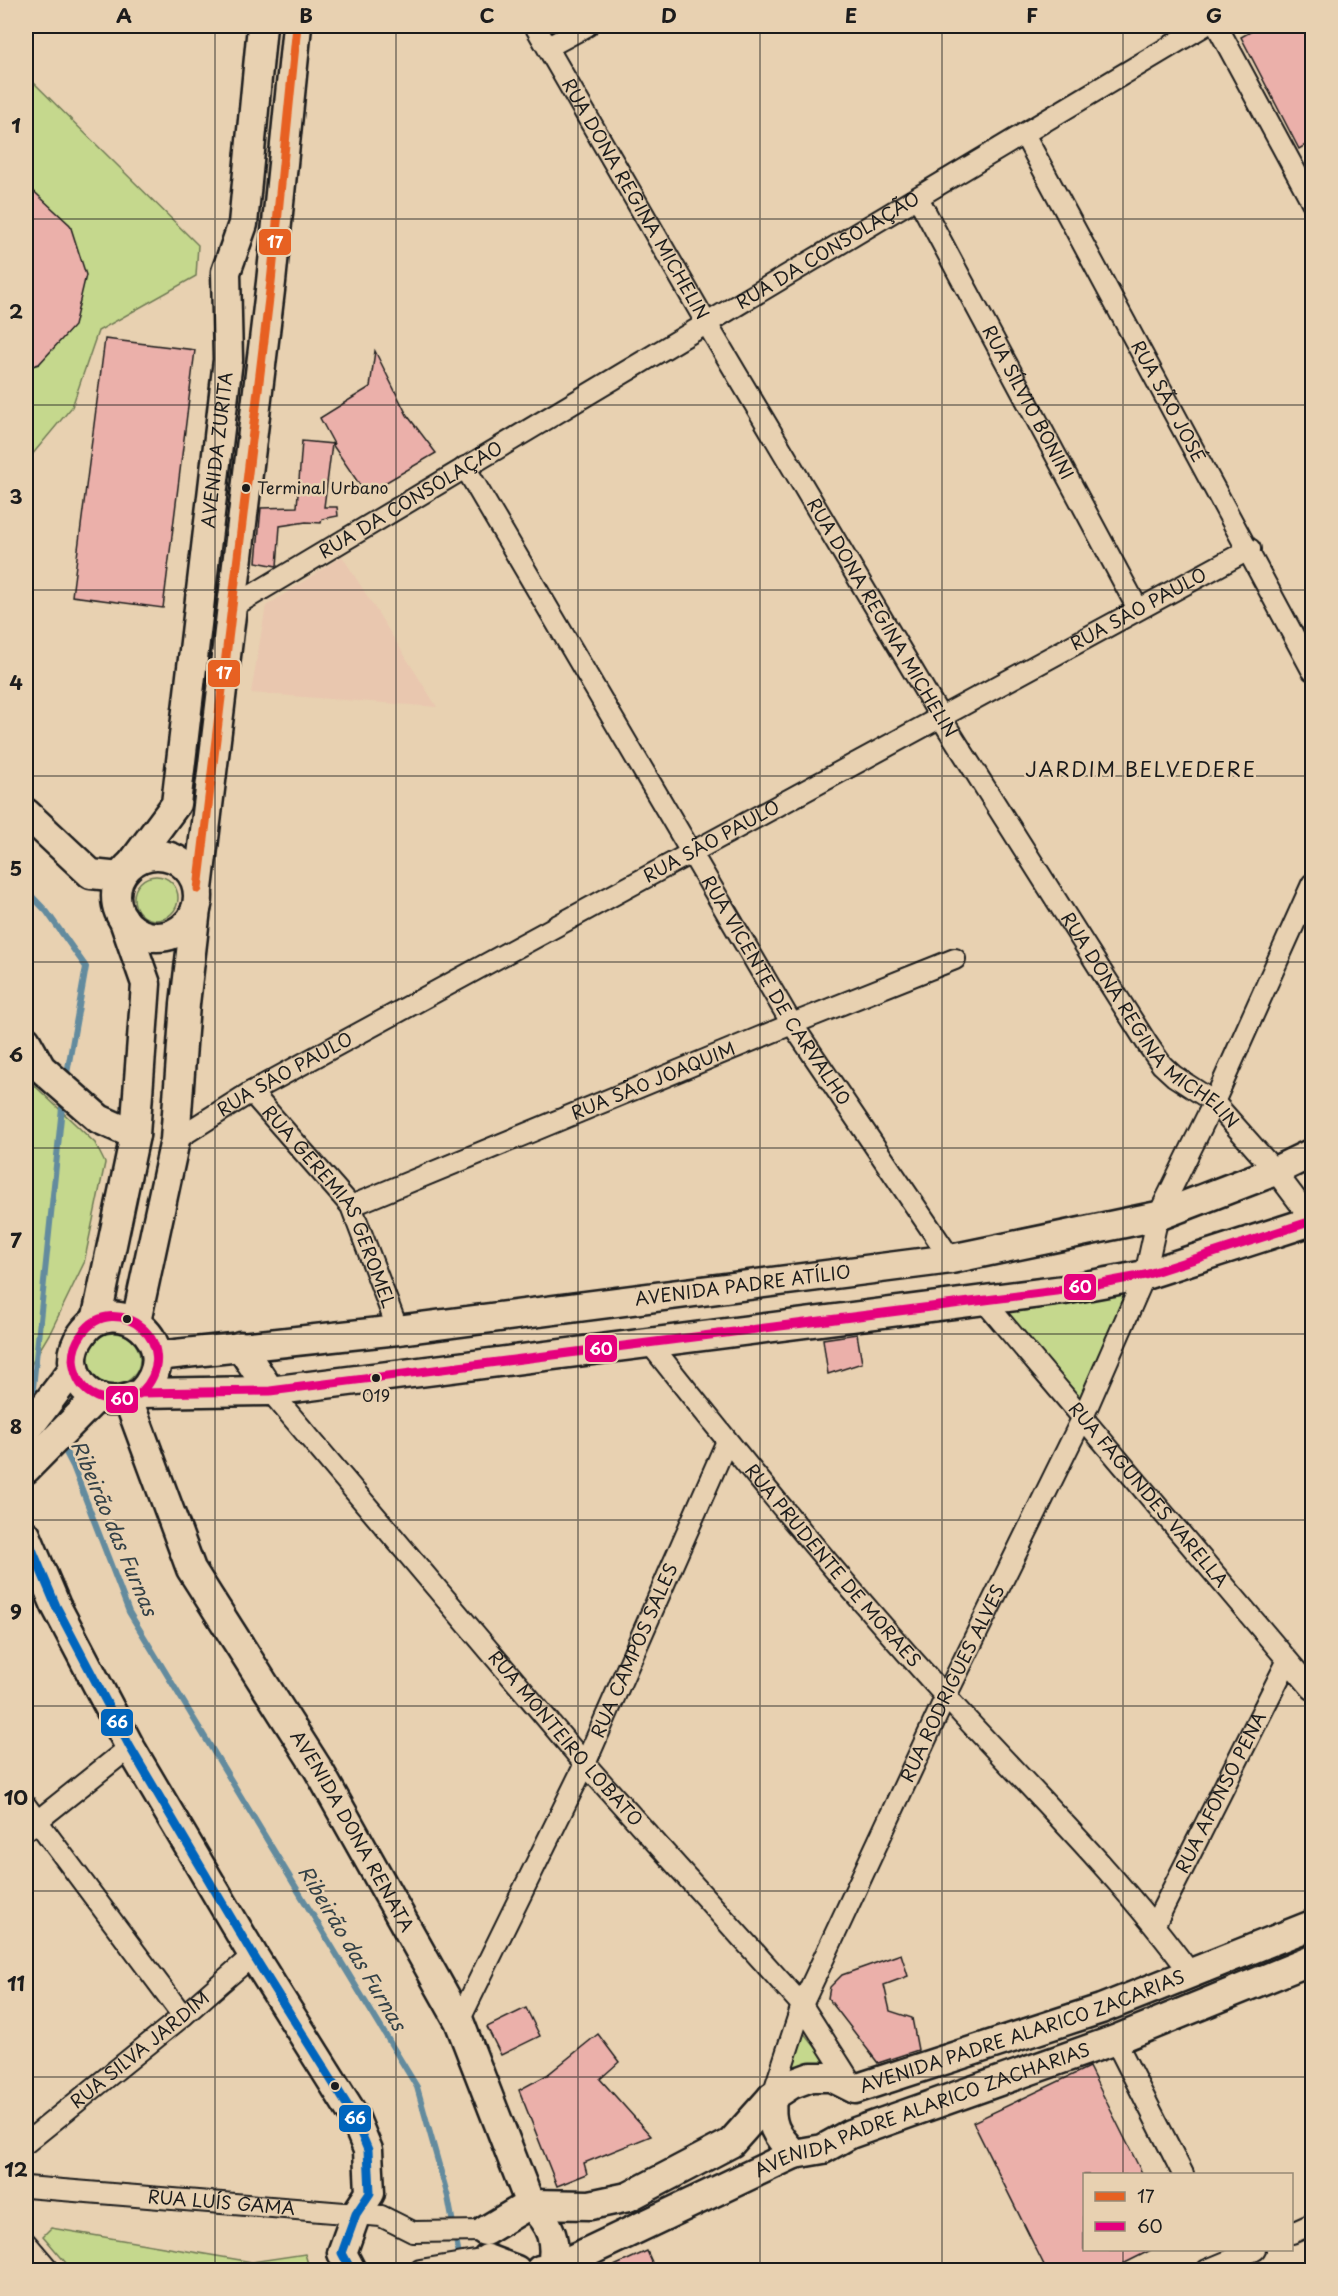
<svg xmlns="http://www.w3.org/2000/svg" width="1338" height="2296" font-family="'Playpen Sans',sans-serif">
<rect width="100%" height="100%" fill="#e8d1b1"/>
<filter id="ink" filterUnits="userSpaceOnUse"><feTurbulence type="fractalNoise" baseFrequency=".0167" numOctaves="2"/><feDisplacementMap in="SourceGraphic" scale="12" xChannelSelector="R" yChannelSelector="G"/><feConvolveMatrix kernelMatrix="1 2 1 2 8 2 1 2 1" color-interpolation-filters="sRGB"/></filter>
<g filter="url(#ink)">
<path fill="#e9c7af" d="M342 556 437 707 251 693 266 606Z"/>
<path fill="#c5d88d" stroke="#707a54" stroke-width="1.5" d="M26 75 198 245 196 276 98 331 72 407 26 462Z
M134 898a22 22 0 1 1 44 0a22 22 0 1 1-44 0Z
M26 1071 34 1085 95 1143 105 1163 84 1263 51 1331 26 1373Z
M1125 1294 1079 1402 1002 1308Z
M88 1359a26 26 0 1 1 52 0a26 26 0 1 1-52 0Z
M802 2031 832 2067 789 2069Z
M51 2228 252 2262 305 2254 310 2270H72L43 2236Z"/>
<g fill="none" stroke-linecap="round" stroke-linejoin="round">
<path stroke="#638b9e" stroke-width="6" d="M26 890 47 912 86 967 66 1079
M39 1400 33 1388 63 1098
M61 1443 73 1466 129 1612 417 2087 448 2197 460 2261"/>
</g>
<path fill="#ebb0aa" stroke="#1c1c1c" stroke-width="1.5" d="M1261 26H1312V141L1299 149 1241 37Z
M26 184 70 225 86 275 74 326 39 364 26 368Z
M105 339 195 350 163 608 72 596Z
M375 351 407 415 436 453 366 494 332 444 324 507H337L338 516 322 519 321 523 306 522 280 526 277 566 256 562 261 508 297 507 302 441 334 444 320 418 370 387Z
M857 1334 862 1363 828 1374 823 1339Z
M901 1954 908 1976 884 1985 890 2011 912 2018 918 2050 878 2063 828 1998 830 1987 842 1975Z
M526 2008 540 2036 501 2055 487 2027Z
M598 2034 619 2062 600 2079 651 2136 584 2163 587 2174 557 2186 519 2090 547 2075Z
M1089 2067 1143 2175H1084V2250H1151L1109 2271H1047L973 2122Z
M647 2251 656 2271H603Z"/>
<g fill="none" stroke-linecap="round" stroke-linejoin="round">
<defs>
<g id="street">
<path id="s1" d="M535 26 707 324 941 718 1148 1045 1162 1065 1174 1076 1214 1102 1275 1171 1312 1220"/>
<path d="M1217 26 1312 202"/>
<path d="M548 47 587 26"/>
<path id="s2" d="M1024 134 1312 670"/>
<path id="s3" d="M918 198 1138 609"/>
<path id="s4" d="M465 467 792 1024 951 1259"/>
<path id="s5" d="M234 606 1204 26"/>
<path id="s6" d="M251 1092 351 1206 398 1330"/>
<path id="s7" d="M175 1140 251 1092 1250 549"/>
<path id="s8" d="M351 1206 792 1024 955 959"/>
<path id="s9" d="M984 1301 1312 1689"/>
<path id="s10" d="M648 1341C744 1463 843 1584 948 1699 1030 1789 1119 1875 1191 1974"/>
<path id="s11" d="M270 1391 585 1764 802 2005 854 2087"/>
<path d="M26 1806 183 2016"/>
<path d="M26 1830 130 1747"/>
<path id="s12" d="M1155 1924 1287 1662"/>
<path id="s13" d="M459 2021 585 1764 727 1441"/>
<path d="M1115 2040 1183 2174"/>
<path id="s14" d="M772 2097 802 2005 946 1696 1083 1417 1145 1275 1158 1216 1214 1102 1312 884"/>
<path id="s15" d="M26 2143 183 2016 253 1955"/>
<path id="s16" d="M26 2187 381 2216 413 2232 485 2231"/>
<path d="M1292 2233 1312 2224"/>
<path d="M26 2243 49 2270"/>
<path d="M420 2270 487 2259"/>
<path d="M1207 2270 1255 2250"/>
</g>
<g id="secondary">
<path d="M26 813 91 874 120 877"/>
<circle cx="157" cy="896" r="41"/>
<path id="s17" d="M132 863 176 804 228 360 226 272 243 224 262 26"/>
<path d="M198 889 271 282 297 26"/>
<path d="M26 1041 41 1068 99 1119 135 1135"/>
<path d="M96 1321 135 1135 146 984 123 918"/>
<path d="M136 1322 175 1140 185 1004 196 909"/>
<path d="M240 1346 270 1391"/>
<path id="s18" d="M157 1356 398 1330 951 1259 1158 1216 1275 1171 1312 1153"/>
<path d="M141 1393C189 1344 114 1287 82 1334 76 1342 73 1350 73 1360 76 1398 110 1409 141 1393L270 1391 1064 1290 1145 1275 1312 1221"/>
<path id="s19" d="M128 1399 191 1569 318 1769 459 2021 530 2204C551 2224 558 2242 551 2270"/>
<path d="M26 1431 74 1368"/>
<path d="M26 1469 97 1397"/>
<path d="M26 1535 56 1606 130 1747 253 1955 354 2116 368 2150 370 2193 356 2214 342 2253 351 2270"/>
<path d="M772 2097C769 2125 775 2134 794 2154"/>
<path id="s20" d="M485 2231 530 2204 590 2205 628 2197 731 2143 772 2097 792 2084 811 2077H831L855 2089 1101 2009 1312 1925"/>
<path d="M487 2259 516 2270"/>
<path id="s21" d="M540 2270 552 2269 794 2154 823 2149 850 2134 1115 2040 1312 1960"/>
</g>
</defs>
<use href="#street" stroke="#1c1c1c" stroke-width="24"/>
<use href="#secondary" stroke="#1c1c1c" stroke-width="33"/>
<use href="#street" stroke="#e8d1b1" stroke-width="20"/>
<use href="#secondary" stroke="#e8d1b1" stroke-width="28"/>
<defs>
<path id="bus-1" d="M198 889 271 282 297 26"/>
<path id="bus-2" d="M141 1393C189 1344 114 1287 82 1334 76 1342 73 1350 73 1360 76 1398 110 1409 141 1393L270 1391 1064 1290 1145 1275 1312 1221"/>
<path id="bus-3" d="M26 1535 56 1606 130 1747 253 1955 354 2116 368 2150 370 2193 356 2214 342 2253 351 2270"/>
</defs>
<use href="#bus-1" stroke="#e8d1b1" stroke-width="14"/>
<use href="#bus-2" stroke="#e8d1b1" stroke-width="14"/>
<use href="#bus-3" stroke="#e8d1b1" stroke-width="14"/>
<use href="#bus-1" stroke="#e76122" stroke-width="9"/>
<use href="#bus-2" stroke="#e5007d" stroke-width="9"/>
<use href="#bus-3" stroke="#0065bd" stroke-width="9"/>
</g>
</g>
<path fill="none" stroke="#1c1c1c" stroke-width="1.5" stroke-opacity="0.55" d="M215 26V2270M396 26V2270M578 26V2270M760 26V2270M942 26V2270M1123 26V2174M26 219H1312M26 405H1312M26 590H1312M26 776H1312M26 962H1312M26 1148H1312M26 1334H1312M26 1520H1312M26 1706H1312M26 1891H1312M26 2077H1312M1123 2250V2270"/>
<g fill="#1c1c1c" stroke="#e8d1b1" stroke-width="2">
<circle cx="246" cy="488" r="5"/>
<circle cx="127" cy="1319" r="5"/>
<circle cx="376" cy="1378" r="5"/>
<circle cx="335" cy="2086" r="5"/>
</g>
<g text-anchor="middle" stroke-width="5" stroke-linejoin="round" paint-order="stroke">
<g font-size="16" fill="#1c1c1c" stroke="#e8d1b1" text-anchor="start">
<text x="257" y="494">Terminal Urbano</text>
<text x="376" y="1402" text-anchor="middle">019</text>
</g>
<g font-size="18" fill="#1c1c1c" stroke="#e8d1b1">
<text dy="6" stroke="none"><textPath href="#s1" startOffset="200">RUA DONA REGINA MICHELIN</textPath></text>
<text dy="6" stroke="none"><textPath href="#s5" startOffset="692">RUA DA CONSOLAÇÃO</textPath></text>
<text dy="6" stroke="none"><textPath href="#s2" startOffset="304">RUA SÃO JOSÉ</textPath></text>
<text dy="6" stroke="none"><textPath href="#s3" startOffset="232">RUA SÍLVIO BONINI</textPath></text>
<text dy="6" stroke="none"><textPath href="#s17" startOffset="430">AVENIDA ZURITA</textPath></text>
<text dy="6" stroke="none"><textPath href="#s5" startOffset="206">RUA DA CONSOLAÇÃO</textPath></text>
<text dy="6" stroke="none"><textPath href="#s7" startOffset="1100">RUA SÃO PAULO</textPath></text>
<text dy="6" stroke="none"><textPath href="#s1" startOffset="686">RUA DONA REGINA MICHELIN</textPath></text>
<text dy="6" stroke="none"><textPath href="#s7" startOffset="614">RUA SÃO PAULO</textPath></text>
<text dy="6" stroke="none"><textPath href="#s4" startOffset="609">RUA VICENTE DE CARVALHO</textPath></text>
<text dy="6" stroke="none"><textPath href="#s1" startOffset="1172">RUA DONA REGINA MICHELIN</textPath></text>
<text dy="6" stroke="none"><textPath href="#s7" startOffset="128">RUA SÃO PAULO</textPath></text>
<text dy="6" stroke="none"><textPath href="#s8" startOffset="327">RUA SÃO JOAQUIM</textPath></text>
<text dy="6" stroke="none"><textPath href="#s6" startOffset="141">RUA GEREMIAS GEROMEL</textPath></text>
<text dy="6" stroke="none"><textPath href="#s18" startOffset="590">AVENIDA PADRE ATÍLIO</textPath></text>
<text dy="6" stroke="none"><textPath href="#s9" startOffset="254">RUA FAGUNDES VARELLA</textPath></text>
<text dy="6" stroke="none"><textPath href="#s10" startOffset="291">RUA PRUDENTE DE MORAES</textPath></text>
<text dy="6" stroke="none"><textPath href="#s13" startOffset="410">RUA CAMPOS SALES</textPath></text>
<text dy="6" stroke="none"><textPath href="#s14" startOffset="452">RUA RODRIGUES ALVES</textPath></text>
<text dy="6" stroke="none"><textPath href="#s11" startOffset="456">RUA MONTEIRO LOBATO</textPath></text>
<text dy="6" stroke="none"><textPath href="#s12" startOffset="147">RUA AFONSO PENA</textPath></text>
<text dy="6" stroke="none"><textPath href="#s19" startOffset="489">AVENIDA DONA RENATA</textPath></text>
<text dy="6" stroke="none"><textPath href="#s20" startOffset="597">AVENIDA PADRE ALARICO ZACARIAS</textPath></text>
<text dy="6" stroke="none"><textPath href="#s15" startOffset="147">RUA SILVA JARDIM</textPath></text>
<text dy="6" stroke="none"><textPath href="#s21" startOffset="416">AVENIDA PADRE ALARICO ZACHARIAS</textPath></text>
<text dy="6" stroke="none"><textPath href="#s16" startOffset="196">RUA LUÍS GAMA</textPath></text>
</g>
<g font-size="20" letter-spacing="1.5" fill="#1c1c1c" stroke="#e8d1b1">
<text x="1141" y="777">JARDIM BELVEDERE</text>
</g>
<g font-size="20" font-style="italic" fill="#344147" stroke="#e8d1b1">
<text transform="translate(114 1528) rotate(67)" y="7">Ribeirão das Furnas</text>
<text transform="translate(352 1948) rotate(59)" y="7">Ribeirão das Furnas</text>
</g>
</g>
<g stroke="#e8d1b1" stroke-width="2">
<rect x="258" y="228" width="34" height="28" rx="6" fill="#e76122"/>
<rect x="207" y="659" width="34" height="29" rx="6" fill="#e76122"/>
<rect x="1063" y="1273" width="34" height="28" rx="6" fill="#e5007d"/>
<rect x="584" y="1334" width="34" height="29" rx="6" fill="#e5007d"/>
<rect x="105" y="1385" width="34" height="29" rx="6" fill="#e5007d"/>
<rect x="100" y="1708" width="34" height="29" rx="6" fill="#0065bd"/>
<rect x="338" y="2104" width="34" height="29" rx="6" fill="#0065bd"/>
</g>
<g font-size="16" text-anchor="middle" font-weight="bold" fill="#fff">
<text x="275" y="248">17</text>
<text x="224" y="679">17</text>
<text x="1080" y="1293">60</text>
<text x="601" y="1355">60</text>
<text x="122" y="1405">60</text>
<text x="117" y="1728">66</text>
<text x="355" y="2124">66</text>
</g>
<rect width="1338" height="2296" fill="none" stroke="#e8d1b1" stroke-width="66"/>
<rect x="1083" y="2173" width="210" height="78" fill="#e8d1b1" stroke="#968975" stroke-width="1.5"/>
<rect x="1095" y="2192" width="30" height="9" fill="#e76122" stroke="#968975" stroke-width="1.5"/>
<text x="1137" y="2203" font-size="18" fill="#1c1c1c">17</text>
<rect x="1095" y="2222" width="30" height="9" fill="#e5007d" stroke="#968975" stroke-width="1.5"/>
<text x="1137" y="2233" font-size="18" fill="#1c1c1c">60</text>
<rect x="33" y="33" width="1272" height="2230" fill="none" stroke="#1c1c1c" stroke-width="2"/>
<g font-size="20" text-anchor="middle" font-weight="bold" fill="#1c1c1c">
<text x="124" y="23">A</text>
<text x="306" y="23">B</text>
<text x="487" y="23">C</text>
<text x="669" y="23">D</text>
<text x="851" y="23">E</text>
<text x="1032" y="23">F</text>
<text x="1214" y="23">G</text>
<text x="16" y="133">1</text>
<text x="16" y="319">2</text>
<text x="16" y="504">3</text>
<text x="16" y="690">4</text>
<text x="16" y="876">5</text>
<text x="16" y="1062">6</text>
<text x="16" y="1248">7</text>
<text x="16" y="1434">8</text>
<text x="16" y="1619">9</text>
<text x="16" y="1805">10</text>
<text x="16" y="1991">11</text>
<text x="16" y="2177">12</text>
</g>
</svg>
